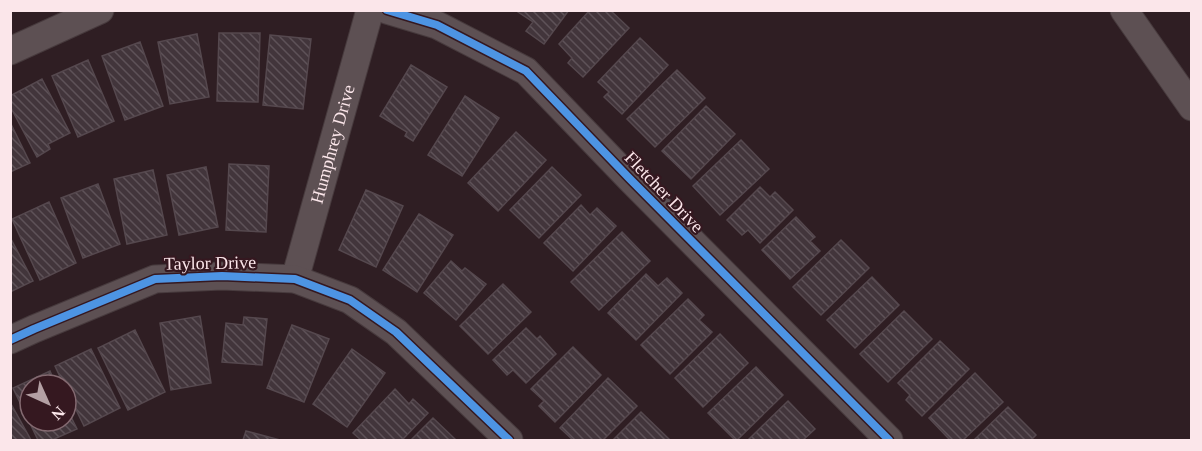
<svg xmlns="http://www.w3.org/2000/svg" width="1202" height="451" font-family="'Times New Roman',serif">
<defs>
<pattern id="building-back-hatch" width="6" height="6" patternUnits="userSpaceOnUse" patternTransform="scale(1.5)"><rect width="6" height="6" fill="#42353b"/><path d="M-1 5l2 2M0 0l6 6M5-1l2 2" fill="none" stroke="#5e5258"/></pattern>
</defs>
<rect width="100%" height="100%" fill="#2f1e23"/>
<path fill="url(#building-back-hatch)" stroke="#55484e" stroke-width="1.5" d="M519 10H569L544 44 526 31 533 22 518 12Z
M590 10H610L629 28 583 77 568 63 572 58 559 44Z
M219 33H260L258 102 217 101Z
M197 34 209 97 170 104 158 42Z
M270 35 311 39 303 109 263 105Z
M640 38 668 65 622 114 604 97 609 92 598 82Z
M140 42 163 106 125 120 102 56Z
M88 60 114 121 78 137 52 76Z
M411 65 447 87 413 141 405 136 407 132 380 116Z
M677 70 705 98 655 147 627 119Z
M42 79 70 133 48 144 50 149 37 157 10 106V96Z
M465 96 499 118 462 176 428 155Z
M706 106 735 134 691 179 662 151Z
M10 122 30 163 10 172Z
M516 132 546 160 498 211 468 183Z
M741 140 769 169 720 215 693 186Z
M229 164 269 166 266 232 226 230Z
M206 167 218 227 179 235 167 175Z
M552 167 581 195 539 238 510 210Z
M153 170 167 235 127 244 114 179Z
M98 184 120 244 83 258 61 198Z
M760 187 770 197 775 192 793 210 760 243 748 230 742 235 727 220Z
M366 190 403 206 376 267 339 250Z
M49 202 76 263 40 280 12 219Z
M581 205 590 215 597 208 616 226 573 271 544 243Z
M419 214 453 235 417 292 383 270Z
M796 217 815 237 810 241 820 251 790 279 762 250Z
M622 232 650 261 599 310 571 282Z
M10 237 33 281 10 292Z
M841 240 869 268 821 315 793 287Z
M451 261 462 271 465 268 486 284 456 320 424 293Z
M646 274 658 286 667 278 682 293 636 340 608 313Z
M872 277 899 305 855 348 827 320Z
M503 284 531 312 488 354 460 326Z
M688 299 704 315 699 320 712 332 670 374 641 345Z
M904 311 932 339 888 382 860 354Z
M200 316 211 383 171 390 160 323Z
M244 317 267 319 262 365 222 362 226 323 243 325Z
M292 325 329 339 304 402 267 388Z
M526 328 537 339 540 336 556 354 526 383 513 370 507 375 493 360Z
M135 330 165 392 128 410 98 348Z
M720 334 748 363 703 407 675 378Z
M940 341 969 369 922 416 906 400 910 395 898 383Z
M573 347 601 375 555 422 539 406 544 401 531 389Z
M91 349 120 408 84 426 66 389V385H64L55 366Z
M352 349 385 373 347 427 313 404Z
M756 367 783 395 737 440H735L708 413Z
M50 371 56 385H30V421H66V407L77 429 52 440H38L13 388Z
M975 373 1003 402 963 440H950L929 418Z
M608 378 637 406 603 440H573L560 428Z
M395 389 409 404 413 399 428 413 402 440H361L353 433Z
M788 401 815 429 803 440H748Z
M10 402 31 440H10Z
M1008 407 1036 435 1031 440H974Z
M641 412 670 440H613Z
M433 418 456 440H411Z
M246 431 280 440H243Z"/>
<g fill="none" stroke-linecap="round" stroke-linejoin="round">
<defs>
<g id="minor">
<path d="M387 10 437 25 526 71 630 179 889 440"/>
<path d="M1124 10 1192 107"/>
<path d="M10 51 100 10"/>
<path id="s1" d="M295 279 370 10"/>
<path d="M10 340 34 329 155 279 222 276 295 279 350 300 396 332 509 440"/>
</g>
</defs>
<use href="#minor" stroke="#473a3d" stroke-width="29"/>
<use href="#minor" stroke="#5d5053" stroke-width="27"/>
<defs>
<path id="cycleway" d="M387 10 437 25 526 71 630 179 889 440
M10 340 34 329 155 279 222 276 295 279 350 300 396 332 509 440"/>
</defs>
<use href="#cycleway" stroke="#351820" stroke-width="11"/>
<use href="#cycleway" stroke="#4d94e3" stroke-width="8"/>
</g>
<g text-anchor="middle" stroke-width="4.5" stroke-linejoin="round" paint-order="stroke">
<g font-size="18" fill="#fbe6ea" stroke="#351820">
<text dy="6" stroke="none"><textPath href="#s1" startOffset="140">Humphrey Drive</textPath></text>
<text transform="translate(664 192) rotate(46)" y="6">Fletcher Drive</text>
<text transform="translate(210 263) rotate(-1)" y="6">Taylor Drive</text>
</g>
</g>
<rect width="1202" height="451" fill="none" stroke="#fbe6ea" stroke-width="24"/>
<g transform="translate(48 403) rotate(135)"><circle r="28" fill="#351820" stroke="#846a71" stroke-width="1.5"/>
<path d="M0-4.5L10 22L0 15L-10 22Z" fill="#b4a0a4"/>
<text y="-9" font-size="16" font-weight="bold" text-anchor="middle" fill="#fbe6ea">N</text>
</g>
</svg>
